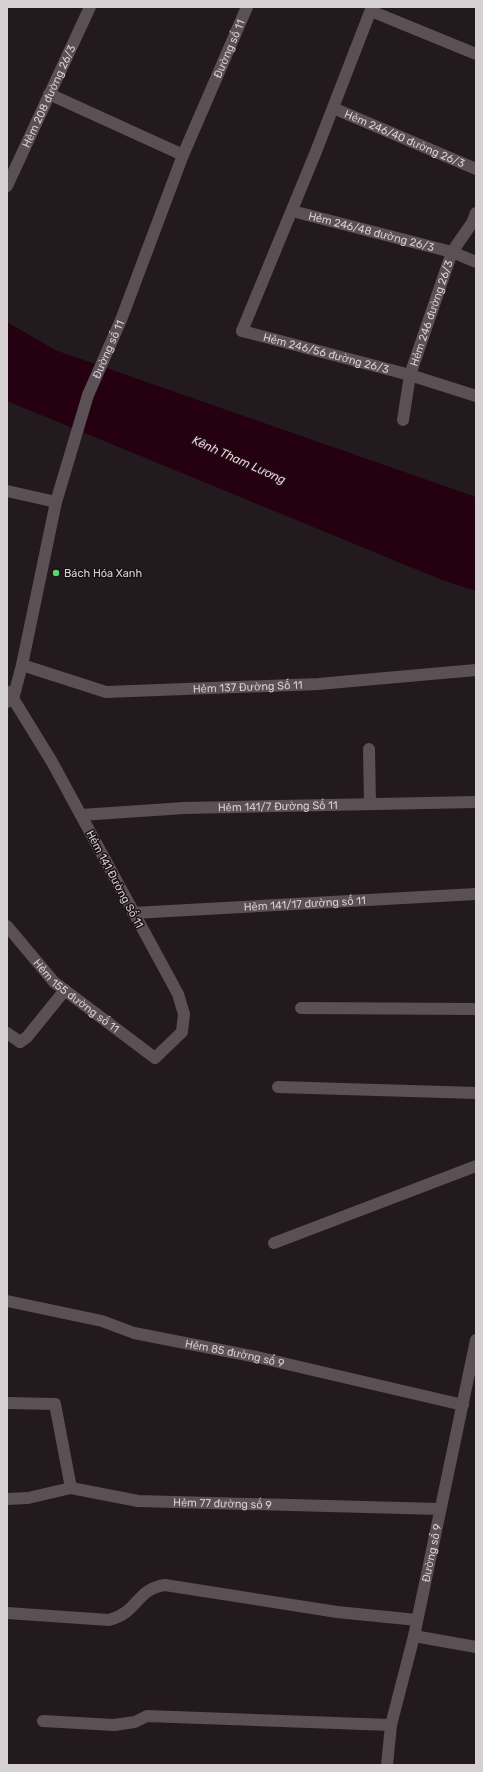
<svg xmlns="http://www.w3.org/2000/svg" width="483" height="1772" font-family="Rubik,sans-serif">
<rect width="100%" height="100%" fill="#231a1d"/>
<path fill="#240011" d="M7 322 55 350 476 497V591L442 580 7 401Z"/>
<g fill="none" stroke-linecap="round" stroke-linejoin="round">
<path stroke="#5b5054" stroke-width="12" d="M242 331 315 154 372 7
M7 1613 109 1620C138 1613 136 1589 165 1585L337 1612 417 1620"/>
<g stroke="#5b5054" stroke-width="12">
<path d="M371 11 476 54"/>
<path d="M49 94 183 155"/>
<path id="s1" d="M333 108 476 169"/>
<path id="s2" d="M7 186 90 7"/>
<path id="s3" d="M292 211 452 252 476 262"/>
<path id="s4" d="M242 331 410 375 476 396"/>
<path id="s5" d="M403 420 410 375 452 252 472 223 476 213"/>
<path d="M7 491 56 502"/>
<path id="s6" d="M22 665 106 692 318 684 476 670"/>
<path id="s7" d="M7 702 13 699 22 665 56 502 88 395 121 320 183 155 247 7"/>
<path d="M369 749 370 804"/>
<path id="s8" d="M81 815 184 808 476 802"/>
<path id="s9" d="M133 913 476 894"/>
<path id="s10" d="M7 926 54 982 155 1058 182 1032 184 1014 178 994 52 762 9 692"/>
<path d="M301 1008 476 1009"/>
<path d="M7 1033 20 1042 27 1037 65 990"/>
<path d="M278 1087 476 1093"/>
<path d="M274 1243 476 1166"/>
<path id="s11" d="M7 1301 102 1321 134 1333 257 1357 463 1405"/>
<path d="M7 1403 55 1404 71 1488"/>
<path id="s12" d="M7 1499 28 1498 71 1488 138 1501 439 1509"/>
<path d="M414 1636 476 1647"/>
<path d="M43 1721 114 1725 135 1722 147 1716 391 1725"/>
<path id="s13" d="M387 1765 391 1725 414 1636 476 1340"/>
</g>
</g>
<circle fill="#59d56f" stroke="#1a1114" stroke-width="1.5" cx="56" cy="573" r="4"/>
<g text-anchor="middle" stroke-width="3" stroke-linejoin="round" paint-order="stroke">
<g font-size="11" fill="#d7d0d3" stroke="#1a1114">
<text dy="4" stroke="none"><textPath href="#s7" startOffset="694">Đường số 11</textPath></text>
<text dy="4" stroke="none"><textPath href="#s2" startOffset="99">Hẻm 208 đường 26/3</textPath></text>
<text dy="4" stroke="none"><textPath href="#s1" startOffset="78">Hẻm 246/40 đường 26/3</textPath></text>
<text dy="4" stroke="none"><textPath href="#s3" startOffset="82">Hẻm 246/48 đường 26/3</textPath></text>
<text dy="4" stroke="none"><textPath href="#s5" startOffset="111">Hẻm 246 đường 26/3</textPath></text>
<text dy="4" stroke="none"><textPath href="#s7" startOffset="370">Đường số 11</textPath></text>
<text dy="4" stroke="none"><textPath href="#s4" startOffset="87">Hẻm 246/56 đường 26/3</textPath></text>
<text dy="4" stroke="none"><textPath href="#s6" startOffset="230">Hẻm 137 Đường Số 11</textPath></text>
<text dy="4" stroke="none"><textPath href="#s8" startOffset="197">Hẻm 141/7 Đường Số 11</textPath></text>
<text transform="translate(115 879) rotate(62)" y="4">Hẻm 141 Đường Số 11</text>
<text dy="4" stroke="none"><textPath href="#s9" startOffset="172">Hẻm 141/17 đường số 11</textPath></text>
<text dy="4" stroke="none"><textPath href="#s10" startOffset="99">Hẻm 155 đường số 11</textPath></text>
<text dy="4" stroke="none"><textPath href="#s11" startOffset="234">Hẻm 85 đường số 9</textPath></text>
<text dy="4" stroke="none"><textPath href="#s12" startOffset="218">Hẻm 77 đường số 9</textPath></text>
<text dy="4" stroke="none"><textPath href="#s13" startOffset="217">Đường số 9</textPath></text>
</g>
<g font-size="11" fill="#d7d0d3" stroke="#1a1114" text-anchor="start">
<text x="64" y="577">Bách Hóa Xanh</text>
</g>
<g font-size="12" font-style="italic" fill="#fbcadb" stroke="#1a1114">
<text transform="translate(239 460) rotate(24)" y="4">Kênh Tham Lương</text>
</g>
</g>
<rect width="483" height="1772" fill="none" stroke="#d7d0d3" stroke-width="16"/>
</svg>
